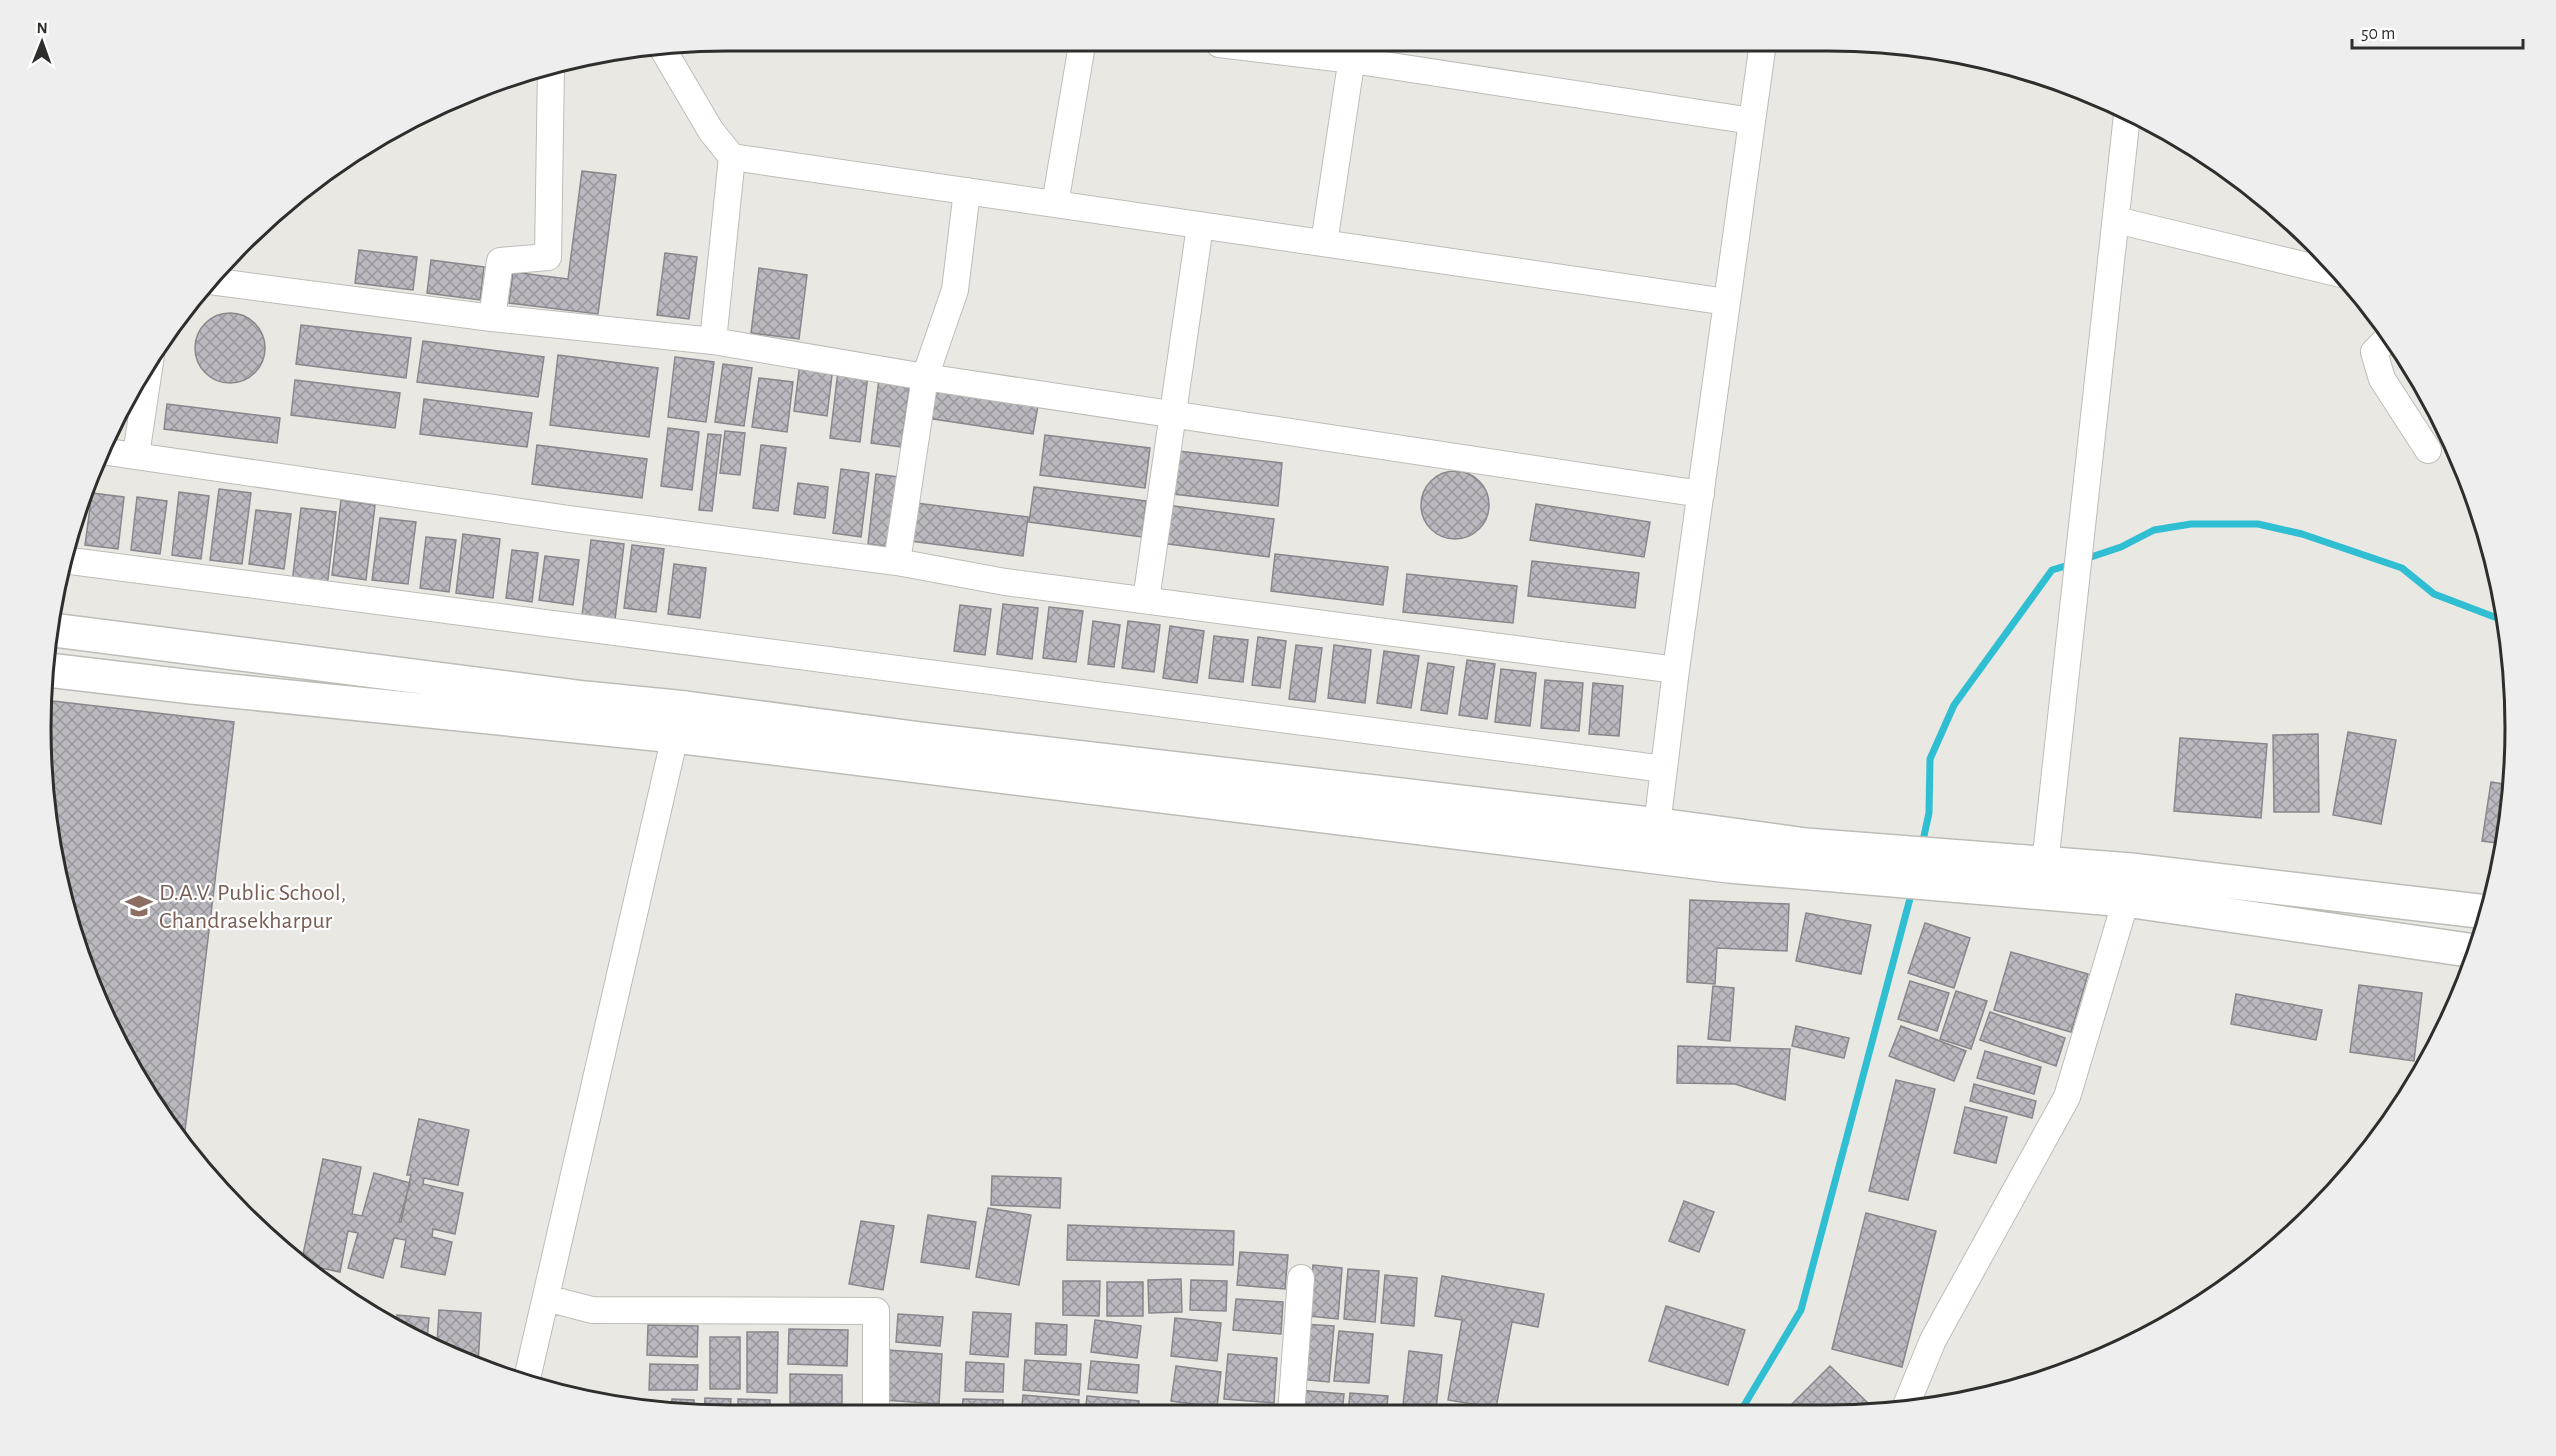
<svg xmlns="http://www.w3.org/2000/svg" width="2556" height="1456" font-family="'Alegreya Sans',sans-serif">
<defs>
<pattern id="building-cross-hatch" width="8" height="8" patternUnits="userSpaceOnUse" patternTransform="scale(1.5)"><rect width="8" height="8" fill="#bbb9bf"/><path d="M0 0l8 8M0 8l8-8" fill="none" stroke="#98979b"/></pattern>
</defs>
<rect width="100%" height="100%" fill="#e9e8e2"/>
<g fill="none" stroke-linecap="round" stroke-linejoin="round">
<path stroke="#2fbed2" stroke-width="7" d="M2085 559 2121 547 2154 530 2191 524H2258L2302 534 2402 568 2434 594 2505 621
M1922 845 1929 813 1930 759 1954 705 2052 570 2072 564
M1739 1414 1801 1310 1912 891"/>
</g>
<path fill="url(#building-cross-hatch)" stroke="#89878c" stroke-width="1.5" d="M582 171 616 175 598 314 509 303 513 272 568 279Z
M359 250 417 257 413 290 355 283Z
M665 253 697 257 689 319 657 315Z
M431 260 484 267 480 300 427 293Z
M759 268 807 275 799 339 751 333Z
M195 348a35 35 0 1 1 70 0a35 35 0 1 1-70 0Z
M301 325 411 338 406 378 296 364Z
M423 341 544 357 538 397 417 382Z
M558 355 658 368 649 437 550 425Z
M675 357 714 362 706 422 668 417Z
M800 363 833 367 827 416 794 411Z
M723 364 752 368 744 426 715 422Z
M838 371 868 375 860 442 830 438Z
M759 378 793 382 787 432 752 427Z
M879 379 910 383 901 447 871 443Z
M295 380 400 393 395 428 291 415Z
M933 384 1039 400 1033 434 927 418Z
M424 399 532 413 527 447 420 434Z
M167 404 280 418 277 443 164 429Z
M668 428 699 432 692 490 661 486Z
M725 431 745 433 740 475 720 473Z
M708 434 721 435 712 511 699 510Z
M1045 435 1150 448 1145 488 1040 475Z
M537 445 647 459 642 498 532 484Z
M761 445 786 448 778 511 753 508Z
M1178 451 1282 463 1278 506 1173 494Z
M841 469 869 473 861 537 833 533Z
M1421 505a34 34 0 1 1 68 0a34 34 0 1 1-68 0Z
M876 474 898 477 889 547 868 544Z
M798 483 828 487 825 518 794 514Z
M1034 487 1146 501 1142 537 1029 522Z
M219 489 251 493 242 564 210 560Z
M179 492 209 496 201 559 172 555Z
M92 493 124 497 118 549 85 545Z
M137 497 167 501 160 554 131 550Z
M341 500 375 505 366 580 332 575Z
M916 503 1028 517 1023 556 911 541Z
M1536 504 1650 522 1644 557 1530 540Z
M1166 505 1274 519 1269 557 1161 543Z
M301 508 336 512 327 587 292 583Z
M256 510 291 514 284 569 249 564Z
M78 512 74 544 67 543Z
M380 518 416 522 408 584 372 580Z
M463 534 500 539 493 598 456 593Z
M426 537 456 540 449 592 420 588Z
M591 540 624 544 615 620 582 616Z
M632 545 664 549 656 612 624 608Z
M512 550 538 553 532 602 506 598Z
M1275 554 1388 567 1383 605 1271 591Z
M545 556 579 560 573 605 539 600Z
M1532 561 1639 573 1635 608 1528 596Z
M674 564 706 568 700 618 668 614Z
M1407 574 1517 586 1513 623 1403 612Z
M1003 604 1038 608 1032 659 997 654Z
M960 605 991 609 985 655 954 651Z
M1049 607 1083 611 1076 662 1043 658Z
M1093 621 1120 625 1114 667 1088 664Z
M1128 621 1160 625 1154 672 1122 668Z
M1170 626 1204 631 1197 683 1163 678Z
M1214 636 1248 640 1243 682 1209 678Z
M1258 637 1286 641 1280 688 1252 685Z
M1296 645 1322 648 1315 702 1289 699Z
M1334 645 1371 650 1365 703 1328 698Z
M1384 651 1419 656 1411 708 1377 703Z
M1467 660 1495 664 1487 719 1459 715Z
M1428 663 1454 667 1447 714 1421 710Z
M1501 669 1536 673 1530 726 1495 722Z
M1545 680 1583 683 1579 731 1541 728Z
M1593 683 1623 686 1619 736 1589 734Z
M44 700 234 722 183 1147 132 1071 77 949 54 862 41 728Z
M2348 732 2396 740 2381 824 2333 815Z
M2318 734 2319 812H2274L2273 735Z
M2180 738 2267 744 2261 818 2174 811Z
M2491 782 2510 785 2504 844 2482 841Z
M1690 900 1789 904 1787 951 1717 948 1715 984 1687 982Z
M1806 913 1871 925 1861 974 1796 961Z
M1925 923 1970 938 1954 988 1908 973Z
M2011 952 2088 974 2071 1032 1994 1010Z
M1910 981 1949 993 1937 1031 1898 1019Z
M2359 985 2422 993 2414 1061 2350 1052Z
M1713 986 1734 988 1730 1041 1708 1039Z
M1956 991 1987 1001 1971 1049 1940 1039Z
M2236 994 2322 1010 2316 1040 2231 1024Z
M1990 1012 2065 1038 2056 1066 1980 1040Z
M1796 1026 1849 1038 1844 1058 1792 1046Z
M1901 1026 1966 1051 1954 1081 1889 1056Z
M1678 1046 1790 1049 1785 1100 1735 1084 1677 1083Z
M1985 1051 2041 1067 2034 1094 1977 1078Z
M1896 1080 1935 1089 1908 1200 1869 1191Z
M1974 1084 2036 1101 2032 1118 1970 1101Z
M1965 1107 2007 1117 1996 1163 1954 1153Z
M419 1119 469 1130 458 1185 424 1178 423 1184 463 1193 455 1234 433 1229 432 1237 452 1242 445 1275 401 1267 406 1240 394 1238 383 1278 348 1268 358 1233 348 1231 340 1272 301 1264 323 1159 361 1167 352 1214 362 1216 374 1173 410 1183 399 1222H401L411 1175H407Z
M992 1176 1061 1178 1060 1208 991 1205Z
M1684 1201 1714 1212 1699 1252 1669 1241Z
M988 1208 1031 1215 1019 1285 976 1277Z
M1866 1213 1936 1231 1902 1367 1832 1349Z
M928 1215 976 1222 969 1269 921 1262Z
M861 1221 894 1226 883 1290 849 1284Z
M1068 1225 1234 1231 1233 1265 1067 1260Z
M1240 1252 1288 1255 1285 1289 1237 1285Z
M1313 1265 1342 1268 1338 1319 1309 1316Z
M1348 1269 1379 1271 1375 1322 1344 1319Z
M1385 1275 1417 1278 1414 1326 1381 1323Z
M1442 1276 1544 1294 1538 1327 1512 1322 1496 1408 1448 1400 1462 1320 1435 1316Z
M1181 1279 1182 1312 1149 1313 1148 1280Z
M1191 1280 1227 1281 1226 1311 1190 1310Z
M1063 1281H1100L1099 1316 1063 1315Z
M1107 1282H1143V1316H1107Z
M1236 1299 1283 1302 1281 1334 1233 1330Z
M1666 1306 1745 1330 1728 1385 1649 1361Z
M439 1310 481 1313 478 1365 437 1344Z
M973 1312 1011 1314 1008 1357 970 1354Z
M898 1314 943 1317 940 1346 896 1342Z
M397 1315 429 1318 427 1339 396 1324Z
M1175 1318 1221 1323 1217 1361 1171 1356Z
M1095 1320 1141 1326 1137 1358 1091 1352Z
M1036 1323 1067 1325 1066 1355 1035 1354Z
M1303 1324 1334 1326 1329 1382 1299 1379Z
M648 1325 698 1326 697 1357 647 1355Z
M789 1329 848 1330 847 1366 788 1364Z
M1339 1331 1373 1334 1369 1383 1334 1381Z
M747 1332H778L777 1393 747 1392Z
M710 1337H740V1389H710Z
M888 1350 942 1354 939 1404 884 1400Z
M1409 1351 1442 1355 1436 1409 1403 1405Z
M1228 1354 1277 1358 1274 1403 1224 1399Z
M1025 1360 1081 1364 1079 1395 1023 1390Z
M1091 1361 1139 1365 1137 1393 1088 1389Z
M966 1362 1004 1364 1003 1392 965 1391Z
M650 1364 698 1365 697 1390H649Z
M1176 1366 1221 1372 1217 1407 1171 1401Z
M1830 1366 1871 1406 1863 1414H1782Z
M790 1374 842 1375V1404L790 1403Z
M1298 1390 1344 1394 1342 1414H1296Z
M1350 1393 1388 1396 1386 1414H1348Z
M1023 1395 1079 1400 1078 1414H1021Z
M1087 1396 1139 1401 1137 1414H1085Z
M705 1398 731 1399 730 1414H704Z
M672 1399 694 1400V1414L671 1412Z
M738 1399 770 1400V1414H738Z
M963 1399 1003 1400V1414H962Z
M625 1402 664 1403V1410L625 1403Z
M1174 1411 1215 1414H1173Z"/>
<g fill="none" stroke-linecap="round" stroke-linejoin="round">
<defs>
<path id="street" d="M1219 44 1352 60 1752 121
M661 46 711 131 732 157 1727 302
M1055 204 1082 45
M2116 220 2341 274
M1324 243 1354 44
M210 281 492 318 500 261 548 257 551 67
M492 318 713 341 732 157
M2391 335 2374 352 2382 379 2428 450
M713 341 925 377 1701 494
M101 451 569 519 897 562 1005 582 1676 670
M136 455 151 355
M63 560 1664 769
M897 562 925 377 955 290 967 191
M1146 600 1200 226
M1655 842 1676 670 1763 42
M2045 864 2127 115
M546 1298 592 1310 876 1311V1414
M526 1383 675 736
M1905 1408 1933 1340 2067 1097 2126 900
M1291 1414 1301 1278"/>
<path id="secondary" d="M53 630 585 698 686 708 921 739 1658 825 1806 845 2131 870 2487 912
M48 670 192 687 675 736 1729 866 2126 900 2475 951"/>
</defs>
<use href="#street" stroke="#bdbdb7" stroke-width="28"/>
<use href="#secondary" stroke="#bdbdb7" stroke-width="36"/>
<use href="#street" stroke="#fff" stroke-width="26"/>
<use href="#secondary" stroke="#fff" stroke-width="33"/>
</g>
<defs>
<symbol id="school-bare" viewBox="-9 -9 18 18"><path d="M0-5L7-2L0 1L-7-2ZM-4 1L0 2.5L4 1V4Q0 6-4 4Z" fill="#8d6e63" stroke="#fff" stroke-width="2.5" paint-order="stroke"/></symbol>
</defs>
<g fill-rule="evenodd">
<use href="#school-bare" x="120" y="887" width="38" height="38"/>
</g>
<g text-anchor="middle" stroke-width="4.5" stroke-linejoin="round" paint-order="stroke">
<g font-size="24" fill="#785e54" stroke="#fff" text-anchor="start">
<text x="159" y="900">D.A.V. Public School,<tspan x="159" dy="28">Chandrasekharpur</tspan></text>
</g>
</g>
<path d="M0 0H2556V1456H0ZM728 51H1828A677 677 0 0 1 2505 728V728A677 677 0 0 1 1828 1405H728A677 677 0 0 1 51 728V728A677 677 0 0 1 728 51Z" fill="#eee" fill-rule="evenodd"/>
<path fill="none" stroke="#2e2e2c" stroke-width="3" d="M728 51H1828A677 677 0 0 1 2505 728V728A677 677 0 0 1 1828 1405H728A677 677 0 0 1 51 728V728A677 677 0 0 1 728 51Z"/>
<g transform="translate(42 42) rotate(1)" stroke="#ffffff" stroke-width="4.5" paint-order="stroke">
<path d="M0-4.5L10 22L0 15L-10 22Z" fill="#2e2e2c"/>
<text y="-9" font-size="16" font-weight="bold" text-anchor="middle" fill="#2e2e2c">N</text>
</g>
<path d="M2352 39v9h171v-9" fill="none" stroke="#2e2e2c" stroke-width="3"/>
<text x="2361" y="39" font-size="18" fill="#2e2e2c" stroke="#ffffff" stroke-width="4.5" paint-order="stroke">50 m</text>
</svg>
